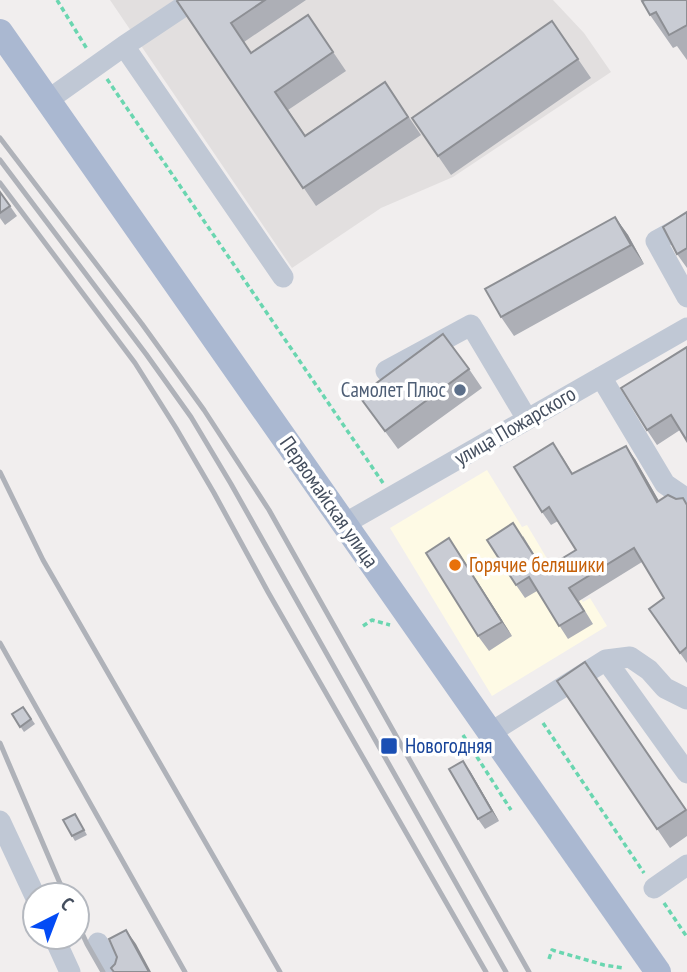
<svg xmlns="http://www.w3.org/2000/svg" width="687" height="972" font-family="'PT Sans Narrow',sans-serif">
<rect width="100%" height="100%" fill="#f1eeee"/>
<path fill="#fefae5" d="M487 470 522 527 527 525 558 577 566 573 583 602 590 598 607 626 492 696 390 528Z"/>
<path fill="#e2dfdf" d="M110 0H553L584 33 611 72 453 177 381 208 292 268Z"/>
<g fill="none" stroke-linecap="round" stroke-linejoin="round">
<path stroke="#6ad6b0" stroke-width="3.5" stroke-dasharray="5 3.5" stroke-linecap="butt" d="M57 0 87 49
M107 79 383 483
M363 626 372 620 390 625
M543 723 644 873
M463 735 511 810
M664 903 687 937
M549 959 552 950 604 965 624 968"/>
<path stroke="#c0c8d5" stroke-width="21" d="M124 46 193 0
M48 100 124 46 283 277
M687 224 656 241 687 297
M386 371 471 325 527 419
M601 377 665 484 687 499
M344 524 687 328
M606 660 687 773
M490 733 606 660 630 657 649 670 665 688 687 699
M0 821 35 896
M654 888 687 865
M54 937 70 972
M98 943 114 972"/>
<path stroke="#aab8d1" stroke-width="26" d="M0 32 658 972"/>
<path stroke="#afb2b9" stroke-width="5" d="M0 138 142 324 204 410 269 510 529 972
M0 160 146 354 191 417 231 484 506 972
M0 183 135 363 176 428 214 493 268 592 486 972
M0 472 43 560 280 972
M0 643 185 972
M0 743 65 895
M77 922 87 944 103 972"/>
</g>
<path fill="#adafb6" d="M178 0H306L244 42 251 53 308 15 346 71 288 110 305 135 385 82 421 135 316 206 177 1Z
M645 0H687V60L677 46 673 48 650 15Z
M552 21 591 78 451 175 412 118Z
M0 192 17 216 5 225 0 218Z
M687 212V268L677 254Z
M615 217 628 235 644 264 514 336 501 317Z
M687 347 680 430 657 445 647 430Z
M469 369 482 388 398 449 359 396Z
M562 456 573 474 635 459 659 501 687 504V663L649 609 664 598 642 562 579 601 593 624 568 639 537 591 525 598 516 585 523 536 544 570 576 550 558 521 551 525 542 512Z
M459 553 512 636 489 651 478 636Z
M585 662 687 811V836L670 848 557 681Z
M23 707 35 724 24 732 12 714Z
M470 771 499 821 485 829 478 819Z
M78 819 87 835 75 841 72 836Z"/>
<path fill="#8d8f94" d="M615 217 628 235 644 264 631 245Z
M626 446 635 459 667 515 657 502Z
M449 538 459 553 512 636 502 622Z
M463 761 470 771 499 821 492 811Z
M126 930 136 944 151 972H149Z"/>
<path fill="#c9ccd4" stroke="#8d8f94" stroke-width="2" d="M178 0H265L231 23 251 53 308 15 333 52 275 92 305 136 385 82 408 117 303 188 177 1Z
M645 0H687V25L669 35 656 12 650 15 642 1Z
M552 21 578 59 438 156 412 118Z
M0 192 10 206 0 213Z
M687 212V248L677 254 663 227Z
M615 217 631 245 501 317 485 289Z
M443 334 469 369 385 431 359 396Z
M687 347V441L671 415 647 430 621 388Z
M553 443 572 474 626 446 657 502 668 495 676 499 683 498 687 505V647L680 653 649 609 664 598 634 548 569 588 584 611 559 626 529 577 516 585 487 540 513 523 543 570 576 550 549 507 542 512 514 467Z
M449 538 502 622 478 636 426 553Z
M585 662 686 810 657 829 557 681Z
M23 707 31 719 20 727 12 714Z
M463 761 492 811 478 819 449 769Z
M75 814 84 830 72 836 63 820Z
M126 930 149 972H114L111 968 115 964 117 957 109 939Z"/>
<circle fill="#5c6f8a" stroke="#fff" stroke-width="2.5" cx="460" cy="390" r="7"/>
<circle fill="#e8710a" stroke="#fff" stroke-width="2.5" cx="455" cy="565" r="7"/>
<rect fill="#1a4fb4" stroke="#fff" stroke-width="2.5" x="380" y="737" width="18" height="18" rx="3.5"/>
<g text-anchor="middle" stroke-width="7" stroke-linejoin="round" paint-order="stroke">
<g font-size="21" fill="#4e5e75" stroke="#fff" text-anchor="end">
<text x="446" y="397">Самолет Плюс</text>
</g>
<g font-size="21" fill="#444e5e" stroke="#fff">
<text transform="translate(515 426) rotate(-30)" y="7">улица Пожарского</text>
<text transform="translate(329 502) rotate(55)" y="7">Первомайская улица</text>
</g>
<g font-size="21" fill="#c56008" stroke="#fff" text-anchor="start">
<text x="469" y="572">Горячие беляшики</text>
</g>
<g font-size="21" fill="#164399" stroke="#fff" text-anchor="start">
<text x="405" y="753">Новогодняя</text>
</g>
</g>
<g transform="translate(56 916) rotate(42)"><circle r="33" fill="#ffffff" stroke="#b4b8bf" stroke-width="2"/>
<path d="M0-5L12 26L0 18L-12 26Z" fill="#034bf5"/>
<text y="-10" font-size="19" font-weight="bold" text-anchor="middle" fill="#444e5e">С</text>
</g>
</svg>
